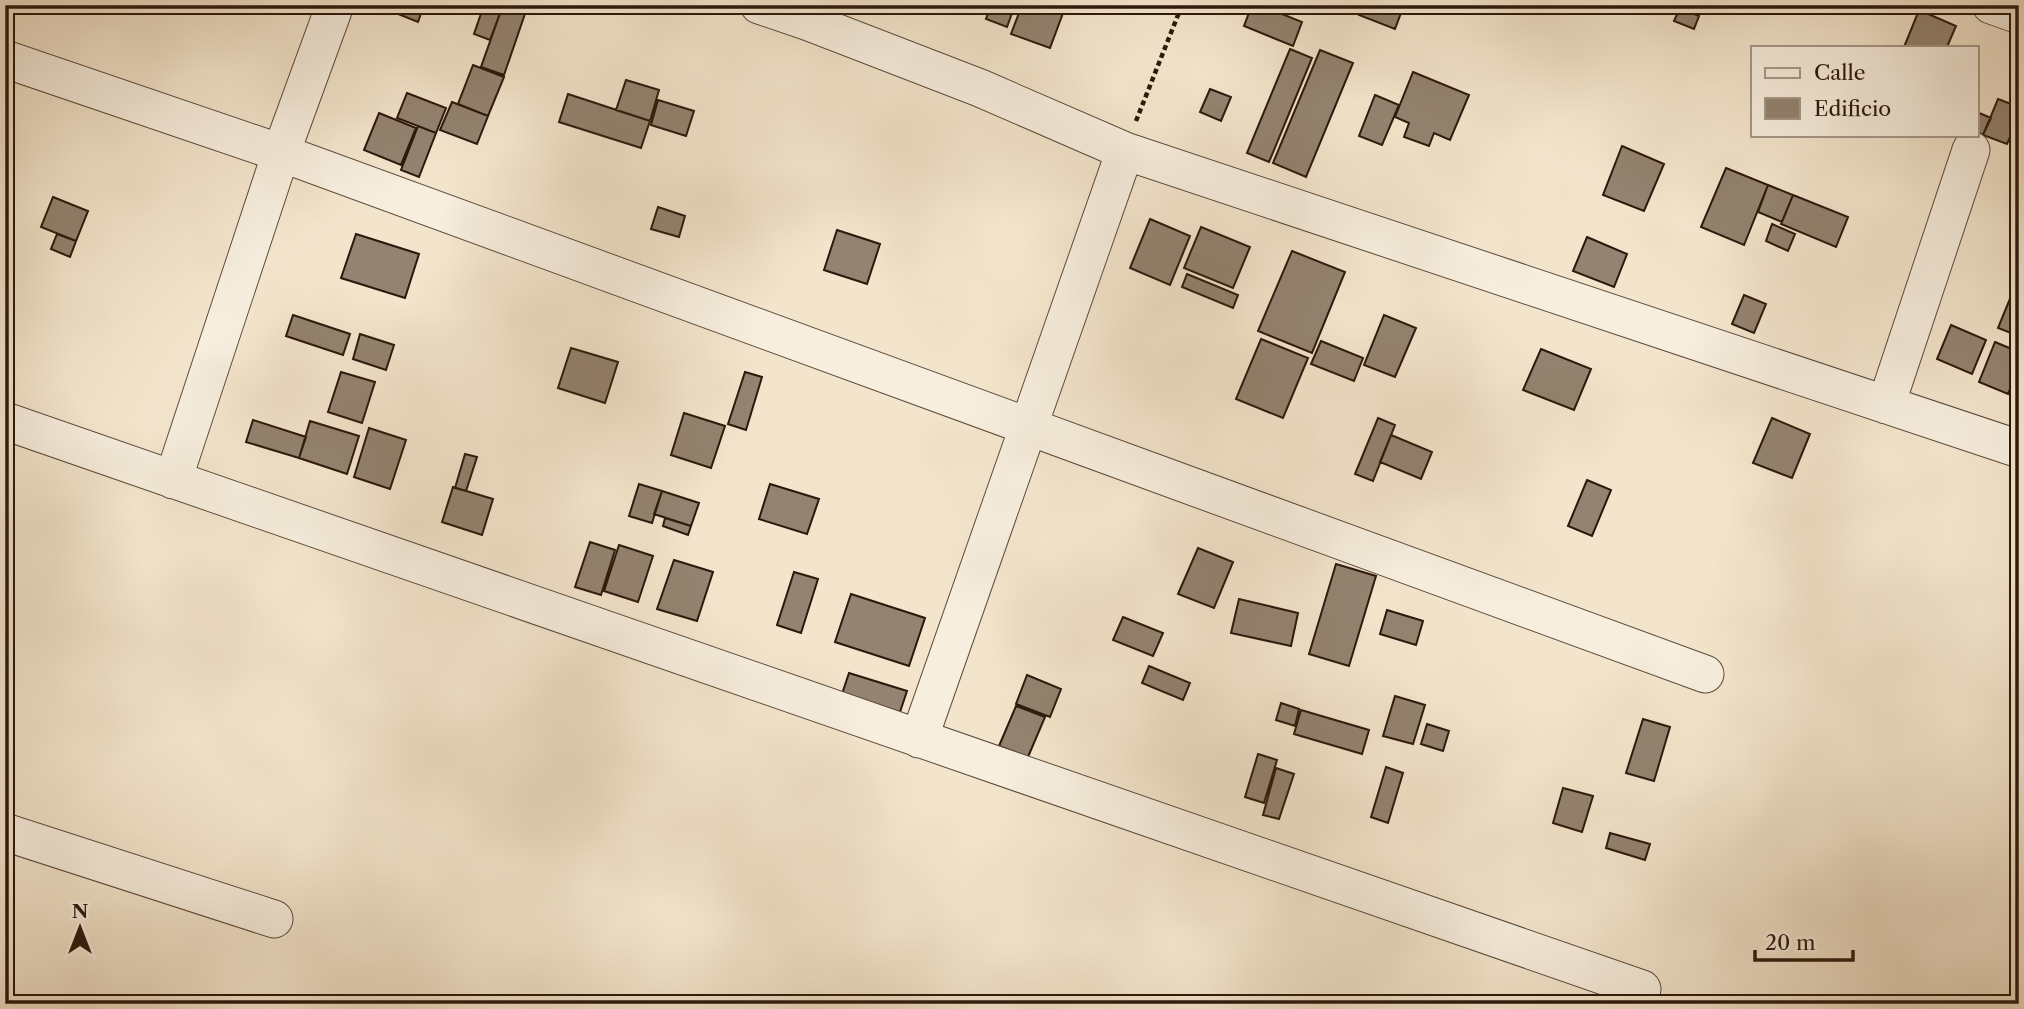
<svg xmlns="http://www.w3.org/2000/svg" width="2024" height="1009" font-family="'Libre Caslon Text',serif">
<rect width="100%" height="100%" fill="#f3e5cc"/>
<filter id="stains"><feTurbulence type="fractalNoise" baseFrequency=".00286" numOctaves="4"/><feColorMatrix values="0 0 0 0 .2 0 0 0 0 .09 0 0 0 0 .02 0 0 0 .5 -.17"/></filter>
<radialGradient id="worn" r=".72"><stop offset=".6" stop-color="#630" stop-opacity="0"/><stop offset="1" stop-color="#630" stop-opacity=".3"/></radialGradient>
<path fill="#938370" stroke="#2c180c" stroke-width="2" d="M402 5H424L418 22 398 14Z
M484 5H503L490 40 474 34Z
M503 5H528L504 75 481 67Z
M991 5H1015L1007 27 986 19Z
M1022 5H1066L1050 48 1011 34Z
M1252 5H1260L1302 22 1293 46 1244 26Z
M1363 5H1404L1395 29 1359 15Z
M1680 8 1699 16 1694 29 1674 21Z
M1919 10 1956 26 1947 47H1904Z
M1290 49 1312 58 1269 162 1247 153Z
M1320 50 1353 63 1306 177 1273 163Z
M473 65 504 77 488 116 458 104Z
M1413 72 1469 95 1450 140 1434 133 1429 146 1404 137 1409 123 1395 117Z
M626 80 659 90 650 121 616 110Z
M1210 89 1231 97 1221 121 1200 112Z
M407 93 446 108 436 133 397 118Z
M568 94 650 121 641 148 559 122Z
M1375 95 1399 105 1382 145 1359 136Z
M1998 99 2019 107V116L2007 144 1983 135Z
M658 100 694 111 686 136 651 125Z
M452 102 488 116 477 144 440 130Z
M1977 112 1991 118 1983 135 1977 132Z
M379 113 416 128 401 165 364 150Z
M418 126 436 133 419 177 401 170Z
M1622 146 1664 164 1644 211 1603 195Z
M1726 168 1768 185 1744 245 1701 227Z
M1768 185 1793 195 1782 222 1758 212Z
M1793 195 1848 217 1836 247 1781 224Z
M53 197 88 211 76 241 41 227Z
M658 207 685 216 679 237 651 229Z
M1150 219 1190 236 1170 285 1130 268Z
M1772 224 1795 234 1788 251 1766 241Z
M1201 227 1250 247 1233 288 1184 268Z
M837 230 880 244 867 284 824 270Z
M57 234 76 241 70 257 51 249Z
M356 234 419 254 405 298 341 278Z
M1587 237 1627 254 1614 287 1573 271Z
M5 240 14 243 7 264H5Z
M1292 251 1345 272 1312 353 1258 331Z
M1187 274 1238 295 1233 308 1182 287Z
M2016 284 2019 285V336L1998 328Z
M1744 295 1766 304 1754 333 1732 324Z
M293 315 350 334 343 355 286 336Z
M1384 315 1416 328 1395 377 1364 365Z
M1951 325 1986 340 1972 374 1937 359Z
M360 334 394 345 386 370 353 359Z
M1261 339 1308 358 1283 418 1236 399Z
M1321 341 1363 358 1354 381 1311 364Z
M1995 342 2019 352V368L2008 394 1979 382Z
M571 348 618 362 605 403 558 388Z
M1541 349 1591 369 1574 410 1523 390Z
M341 372 375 382 362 423 328 412Z
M745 372 762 377 746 430 728 424Z
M684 413 725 426 711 468 671 455Z
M1378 418 1395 425 1373 481 1355 474Z
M1772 418 1810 434 1792 478 1753 463Z
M253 420 306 437 299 458 246 442Z
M310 421 359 436 347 474 299 458Z
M369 428 406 440 390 489 354 477Z
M1391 435 1432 452 1421 479 1380 462Z
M465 454 477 457 466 491 455 488Z
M1587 480 1611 490 1592 536 1568 526Z
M639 484 662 491 652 523 629 516Z
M770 484 819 499 807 534 759 519Z
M453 487 493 499 482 535 442 522Z
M662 491 699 503 691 526 654 514Z
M665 518 691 526 688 535 663 526Z
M590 542 615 550 601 595 575 587Z
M619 545 653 556 638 602 604 591Z
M1198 548 1233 562 1214 608 1178 594Z
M674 560 713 572 697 621 657 609Z
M1336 564 1376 576 1349 666 1309 654Z
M794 572 818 579 801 633 777 625Z
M851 594 925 618 909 666 835 642Z
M1239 599 1298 613 1291 646 1231 633Z
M1387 610 1423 621 1416 645 1380 634Z
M1123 617 1163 633 1153 656 1113 640Z
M1149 666 1190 683 1183 700 1142 683Z
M849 673 907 691 896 724 838 706Z
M1027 675 1061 689 1050 717 1016 704Z
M1395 696 1425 705 1413 744 1383 736Z
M1281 703 1299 709 1295 726 1276 720Z
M1016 706 1045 717 1028 757 999 746Z
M1301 710 1369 730 1362 754 1294 734Z
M1643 719 1670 727 1654 781 1626 773Z
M1427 724 1449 731 1443 751 1421 744Z
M1258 754 1277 760 1264 803 1245 797Z
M1386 767 1403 773 1388 823 1371 817Z
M1276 768 1294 774 1279 819 1263 815Z
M1563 788 1593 796 1582 832 1553 823Z
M1610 833 1650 844 1645 860 1606 848Z"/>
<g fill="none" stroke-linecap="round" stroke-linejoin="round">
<defs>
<path id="street" d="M759 5 809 22 980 88 1125 151 2019 449
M1991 5 2019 15
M5 59 281 153 1705 674
M1886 405 1971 150
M5 421 1642 989
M173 480 281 153 335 5
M919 739 1125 151
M5 832 274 919"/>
</defs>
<use href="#street" stroke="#5e4b3c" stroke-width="39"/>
<path stroke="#2c180c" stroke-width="4.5" stroke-dasharray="5 3.5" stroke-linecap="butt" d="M1136 121 1182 5"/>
<use href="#street" stroke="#f7eede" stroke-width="37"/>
</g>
<rect width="2024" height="1009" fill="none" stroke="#f3e5cc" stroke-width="28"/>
<rect x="7" y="7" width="2010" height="995" fill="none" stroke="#2c180c" stroke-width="3.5"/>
<rect x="14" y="14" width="1996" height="981" fill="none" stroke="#2c180c" stroke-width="2"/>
<rect x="1751" y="46" width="228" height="91" fill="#f7eede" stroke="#a6988a" stroke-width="2"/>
<rect x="1765" y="68" width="35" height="10" fill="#f7eede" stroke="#a6988a" stroke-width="2"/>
<text x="1814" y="80" font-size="21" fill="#2c180c">Calle</text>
<rect x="1765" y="98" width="35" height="21" fill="#938370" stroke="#a6988a" stroke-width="2"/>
<text x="1814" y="116" font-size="21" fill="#2c180c">Edificio</text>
<g transform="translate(80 928)" stroke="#f7eede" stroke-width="5" paint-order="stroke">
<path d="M0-5L12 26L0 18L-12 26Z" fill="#2c180c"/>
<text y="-10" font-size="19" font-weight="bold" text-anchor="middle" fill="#2c180c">N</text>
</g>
<path d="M1755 950v10h98v-10" fill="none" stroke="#2c180c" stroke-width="3.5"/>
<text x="1765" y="950" font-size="21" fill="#2c180c" stroke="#f7eede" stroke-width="5" paint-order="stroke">20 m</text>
<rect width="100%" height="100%" filter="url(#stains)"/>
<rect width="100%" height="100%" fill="url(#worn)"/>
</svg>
